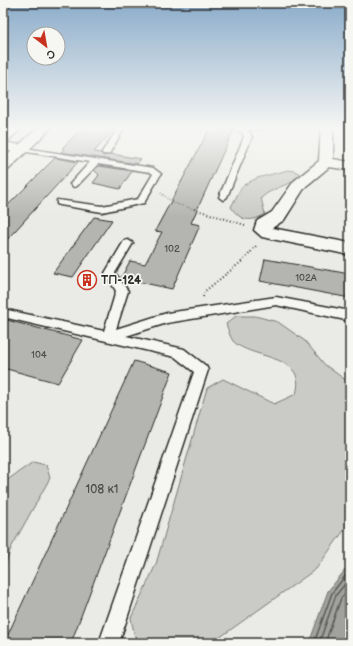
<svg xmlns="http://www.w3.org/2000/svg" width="353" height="646" font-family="'Balsamiq Sans',sans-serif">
<rect width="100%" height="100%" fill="#eaeae6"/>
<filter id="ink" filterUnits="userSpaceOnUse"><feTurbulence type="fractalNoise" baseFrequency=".025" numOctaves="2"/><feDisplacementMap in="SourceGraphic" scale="8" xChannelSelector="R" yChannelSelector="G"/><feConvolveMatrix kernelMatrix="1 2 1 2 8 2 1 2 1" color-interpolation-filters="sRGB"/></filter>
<g filter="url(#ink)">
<path fill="#cacac7" stroke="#7a7a79" d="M288 170 295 171 300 174V178C286 186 272 188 261 198L265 214C251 223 240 221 231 207L242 186 257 178Z
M236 316H255L278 322 305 341 325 365 347 381 350 380V522L316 569 219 638 216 643H136L131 618 156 564 207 388 223 379 274 404 296 394C308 353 251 360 233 341 230 337 228 329 226 324Z
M33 462 46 465 50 478 11 548 3 572V483Z"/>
<path fill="#a1a19e" stroke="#727270" d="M350 564V643H309L328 591Z"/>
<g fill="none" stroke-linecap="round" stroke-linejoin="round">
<path stroke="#5a5a59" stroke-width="1.5" d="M314 643 332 593 350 570
M319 643 336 595 350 578
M325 643 341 598 350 588"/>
</g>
<path fill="#b4b4b1" stroke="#2b2b2b" d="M83 127H116L94 152 101 153 103 156 111 154 141 159 137 164 61 152 64 149 62 148Z
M210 128 233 131 191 223 200 225 172 289 121 278 130 261 145 264 162 232 155 231Z
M55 158 78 162 3 244V210Z
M99 166 132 171 120 189 93 183 99 175 94 170Z
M94 217 112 220 73 277 53 273Z
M265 259 350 274V298L260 281Z
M3 319 83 340 58 383 3 368Z
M134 361 172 372 71 643H4Z"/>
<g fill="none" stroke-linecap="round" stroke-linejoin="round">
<defs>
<path id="lane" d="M119 127H125L109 154H103L102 152Z
M228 127H265L262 129 248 130 252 137 227 197 223 200 219 197 244 137 242 132 229 128Z
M18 147 153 168 161 174 144 203 102 212 60 205 57 204V200L102 206 138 199 153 174 150 172 98 164 77 186 74 187 70 184 90 162 21 151H18Z
M128 240 133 243 115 273 128 291 116 329 167 313 276 297 350 311V321L276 305 167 323 126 336 184 349 206 366 208 370 119 643H99L194 372 175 357 3 317V309L104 331 116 291 105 273 124 241Z"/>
<path id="street" d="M321 127H333V159L350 162V170L329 167 305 187 284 220 272 228 350 243V255L262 237 254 230 257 221 272 212 294 181 319 161Z"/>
<path id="secondary" d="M3 142 26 146 28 149 26 152 21 153 3 150Z"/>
<path id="primary" d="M9 127H23L8 141 3 142V132Z
M39 127H52L8 170 3 171V159Z"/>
</defs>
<use href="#lane" stroke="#2b2b2b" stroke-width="3"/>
<use href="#street" stroke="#2b2b2b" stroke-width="3"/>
<use href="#secondary" stroke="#2b2b2b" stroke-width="3"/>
<use href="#primary" stroke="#2b2b2b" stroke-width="3"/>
<path stroke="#2b2b2b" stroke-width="1.5" stroke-dasharray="0.5 2" stroke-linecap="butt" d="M161 193 173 203 197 210"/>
<path stroke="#2b2b2b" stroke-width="2" stroke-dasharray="1 2.5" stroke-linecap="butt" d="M194 209 245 225
M203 297 205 291 245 259 256 246"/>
<use href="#lane" fill="#f6f6f2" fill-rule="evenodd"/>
<use href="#street" fill="#f6f6f2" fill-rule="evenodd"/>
<use href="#secondary" fill="#f6f6f2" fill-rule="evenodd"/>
<use href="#primary" fill="#f6f6f2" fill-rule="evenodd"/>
</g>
</g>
<linearGradient id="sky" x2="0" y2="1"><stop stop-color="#8bacca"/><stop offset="0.59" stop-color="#f6f6f4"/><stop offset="1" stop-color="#f6f6f4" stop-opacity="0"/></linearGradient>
<rect width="353" height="217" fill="url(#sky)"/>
<defs>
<symbol id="building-ring" viewBox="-11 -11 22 22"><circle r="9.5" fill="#f6f6f2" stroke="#c8321e" stroke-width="1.5"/><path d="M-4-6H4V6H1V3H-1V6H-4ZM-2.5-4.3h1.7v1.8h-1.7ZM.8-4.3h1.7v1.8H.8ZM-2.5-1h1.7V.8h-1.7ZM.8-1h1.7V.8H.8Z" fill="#c8321e"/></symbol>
</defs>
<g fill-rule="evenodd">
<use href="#building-ring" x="76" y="269" width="22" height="22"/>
</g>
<g text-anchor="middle" stroke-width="3.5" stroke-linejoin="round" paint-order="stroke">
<g font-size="10" fill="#4d4d4c">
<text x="172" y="252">102</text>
<text x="306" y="281">102А</text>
<text x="39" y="358">104</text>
</g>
<g font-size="12" font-weight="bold" fill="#2b2b2b" stroke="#f6f6f2" text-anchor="start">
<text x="101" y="284">ТП-124</text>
</g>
<g font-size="12" fill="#4d4d4c">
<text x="102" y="493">108 к1</text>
</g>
</g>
<rect width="353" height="646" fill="none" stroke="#f6f6f2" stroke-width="16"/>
<rect x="8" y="8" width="337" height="630" fill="none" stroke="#2b2b2b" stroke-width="1.5" filter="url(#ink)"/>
<g transform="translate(46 46) rotate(149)"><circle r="19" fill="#f6f6f2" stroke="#a5a5a2"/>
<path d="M0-3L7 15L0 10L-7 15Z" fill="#c8321e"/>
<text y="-6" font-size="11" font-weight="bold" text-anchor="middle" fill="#2b2b2b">С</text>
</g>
</svg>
